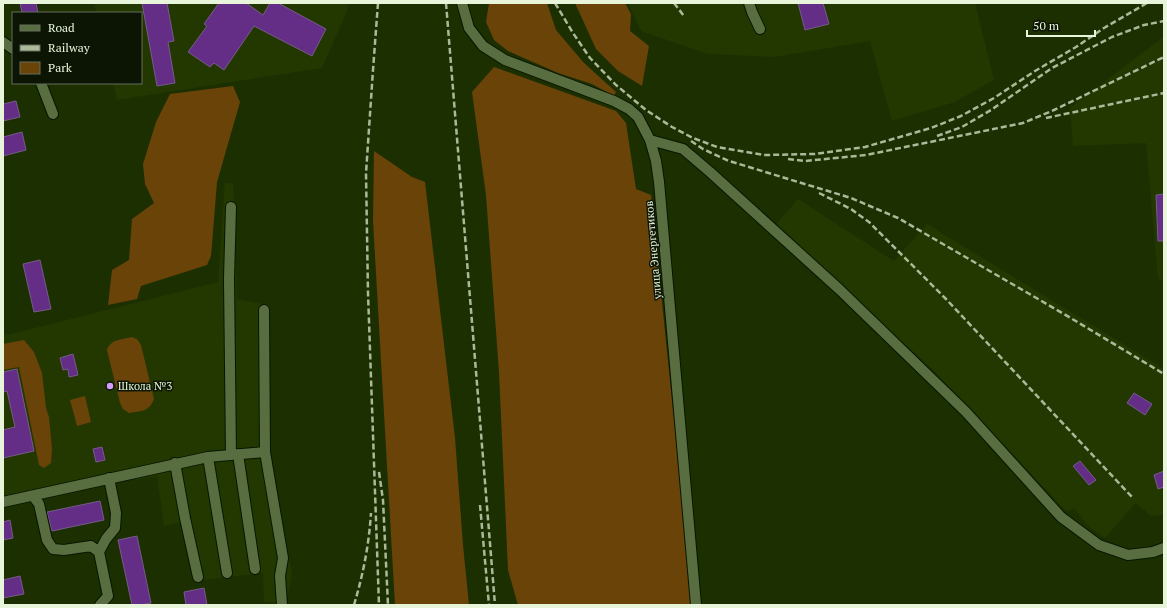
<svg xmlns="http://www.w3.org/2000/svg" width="1167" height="608" font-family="'PT Serif',serif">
<rect width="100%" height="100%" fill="#1c2f01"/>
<path fill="#223800" d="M94 3H348L347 11 322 68 117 100 113 83H141V13H97Z
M628 3H975L994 80 955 102 892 121 870 41 774 57 708 54 641 31Z
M1164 33V281L1158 279 1146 143 1073 146 1070 108 1162 38Z
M225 183H233L237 299 269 305V445L292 574 286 603 264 602 263 573 194 581 182 522 164 526 157 476 136 480 133 468 3 497V336L218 282Z
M798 199 894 261 927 224 1164 369V515L1151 516 1136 503 1105 538 1088 526 1074 508 1067 512 931 368 775 226Z"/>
<path fill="#6a4309" d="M489 3H547L556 30 584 63 616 92 614 96 592 84 558 73 508 51 494 40 486 22Z
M575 3H625L631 14 630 31 649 46 642 86 618 71 596 49Z
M494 67 616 111 626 123 636 189 651 195 693 605H518L508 570 499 372 486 195 472 92Z
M233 86 240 102 217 182 211 256 207 265 141 286 137 299 108 305 112 270 129 260 132 219 154 203 145 184 143 164 156 122 170 94Z
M374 151 412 177 425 182 455 438 463 545 469 605H395L373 221Z
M132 337 137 339 141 345 154 399C149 412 141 411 129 413L123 409 120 403 107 350C111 339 121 340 132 337Z
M24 340 34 352 42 373 46 408 49 417 52 449 51 463 44 468 39 465 19 367 3 370V344Z
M85 396 91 422 77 426 70 400Z"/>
<path fill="#642d86" stroke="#755c88" d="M20 3H36L38 13H22Z
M142 3H167L174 41 168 42 175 83 157 86Z
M219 3H246L263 15 270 3H278L326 29 312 56 254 26 224 70 214 63 210 67 188 52 207 26 204 24Z
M798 3H823L829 24 805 30Z
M16 101 20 117 3 121V104Z
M22 132 26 150 3 156V137Z
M1164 194V241H1158L1156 195Z
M40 260 51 309 34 312 23 264Z
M73 354 78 375 69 377 68 369 63 370 60 358Z
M17 369 34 451 3 458V430L15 427 7 391 3 392V372Z
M1134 393 1152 404 1145 415 1127 403Z
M102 447 105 460 96 462 93 449Z
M1080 461 1096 480 1089 485 1073 466Z
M1164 471V487L1158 489 1154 475Z
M100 501 104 520 52 531 47 512Z
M10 520 13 538 3 540V522Z
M137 536 151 603 141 605H132L118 540Z
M20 576 24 594 3 598V580Z
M204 588 207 605H186L184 592Z"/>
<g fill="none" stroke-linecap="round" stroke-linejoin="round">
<defs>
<path id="minor" d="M462 3 469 28 483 46 505 60 614 101 629 109 638 117 650 140 656 161 659 182 696 605
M749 3 752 12 760 29
M3 42 13 49
M41 83 53 114
M650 140 683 149 710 172 839 289 966 412 1061 517 1099 545 1128 555 1153 552 1164 548
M231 207 229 279 231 455
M264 310 265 452 283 558 280 576 282 605
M238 454 255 569
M208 457 227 573
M175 463 185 518 198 577
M33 496 39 504 47 540 53 549 64 550 91 546 99 552 108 596 100 605
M3 502 208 457 265 452
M99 552 106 539 115 528 116 513 109 478"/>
</defs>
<use href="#minor" stroke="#081600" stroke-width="12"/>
<use href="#minor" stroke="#586e40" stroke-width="10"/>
<path stroke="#aab999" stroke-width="2.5" stroke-dasharray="6 3" stroke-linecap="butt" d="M378 3 373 70 366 173 368 293 379 605
M446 3 495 605
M555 3 573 33 590 58 616 85 646 110 672 127 693 138 717 147 764 155 815 154 865 147 931 128 961 116 994 98 1035 71 1076 47 1104 28 1147 3
M674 3 684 16
M1046 118 1164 93
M937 136 962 127 991 110 1052 68 1112 37 1144 25 1164 21
M691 141 703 149 729 161 851 198 898 218 1064 314 1164 374
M788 159 805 161 866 155 1023 123 1054 110 1164 57
M819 193 851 209 869 222 946 299 1132 497
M379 472 383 500 388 605
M480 505 489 605
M354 605C363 575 369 545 371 513"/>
</g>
<circle fill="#d49cfc" stroke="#0c1504" stroke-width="1.5" cx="110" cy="386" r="4"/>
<g text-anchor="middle" stroke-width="3" stroke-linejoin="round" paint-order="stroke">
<g font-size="11" fill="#e8f5db" stroke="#0c1504">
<text transform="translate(653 250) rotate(-95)" y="4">улица Энергетиков</text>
</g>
<g font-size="11" fill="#e8f5db" stroke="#0c1504" text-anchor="start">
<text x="118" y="390">Школа №3</text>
</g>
</g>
<rect width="1167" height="608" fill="none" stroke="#e8f5db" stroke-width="8"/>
<rect x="12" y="12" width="130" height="72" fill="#0c1504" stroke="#646f5a"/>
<rect x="20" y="25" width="20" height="6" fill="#586e40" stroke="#646f5a"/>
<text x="48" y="32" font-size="12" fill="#e8f5db">Road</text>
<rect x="20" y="45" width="20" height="6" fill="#aab999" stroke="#646f5a"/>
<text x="48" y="52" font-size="12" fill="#e8f5db">Railway</text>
<rect x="20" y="62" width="20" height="12" fill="#6a4309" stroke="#646f5a"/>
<text x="48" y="72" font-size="12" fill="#e8f5db">Park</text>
<path d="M1027 30v6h68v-6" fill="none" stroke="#e8f5db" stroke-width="2"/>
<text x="1033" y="30" font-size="12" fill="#e8f5db" stroke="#0c1504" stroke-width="3" paint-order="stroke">50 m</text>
</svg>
